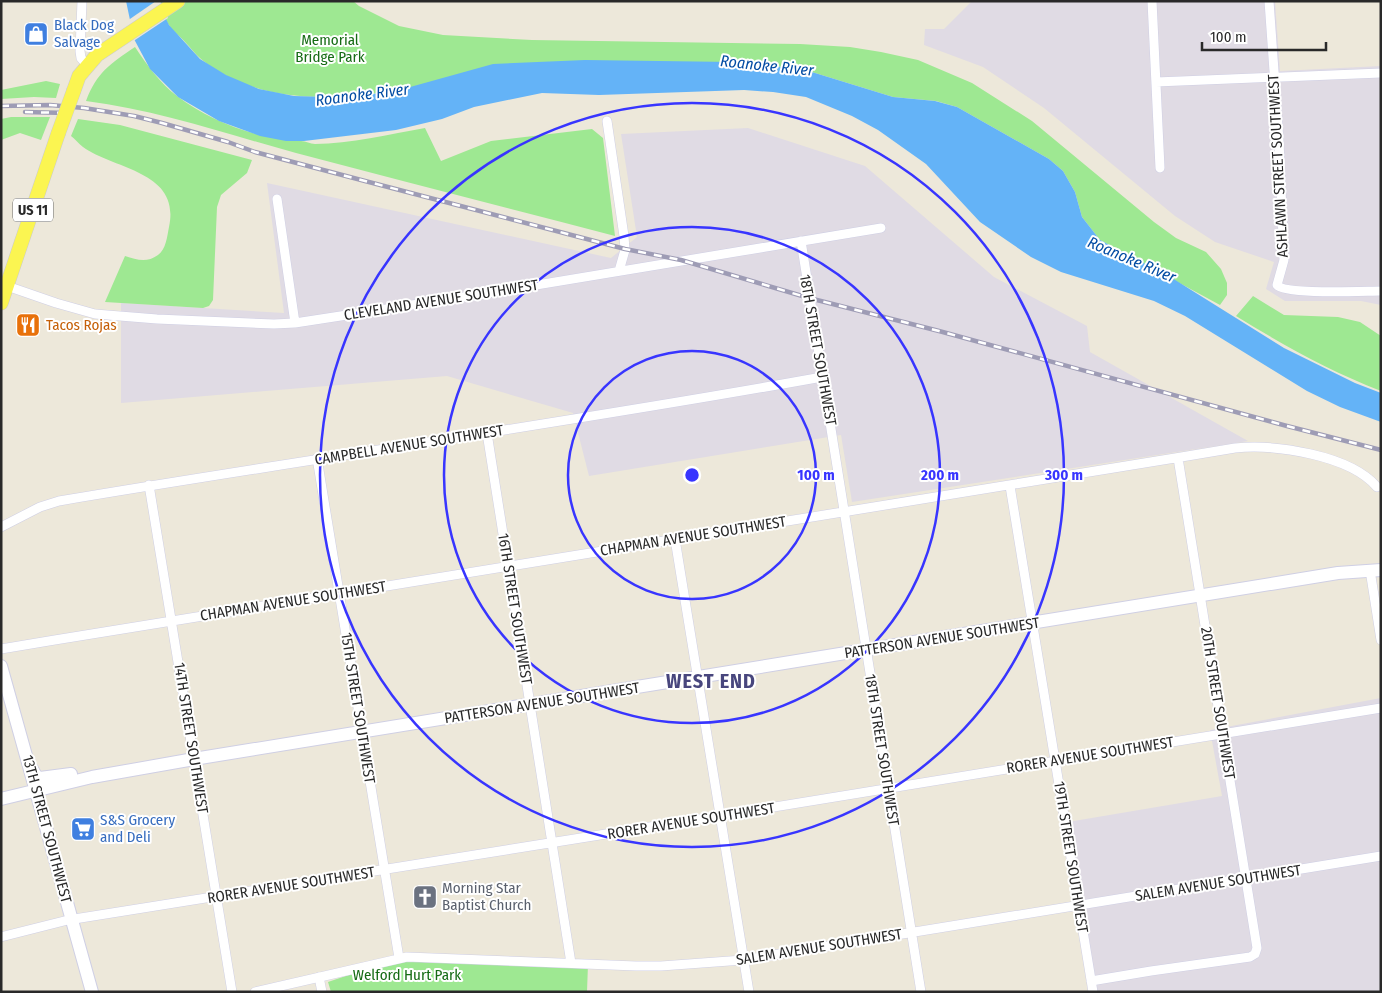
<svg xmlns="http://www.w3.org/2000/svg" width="1382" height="993" font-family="'Fira Sans Condensed',sans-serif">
<rect width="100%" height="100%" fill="#ede8da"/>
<path fill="#e0dbe4" d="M972 1H1275L1280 71 1381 66V305L1361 301H1285L1266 289 1274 262 1215 242 1175 216 1044 108 983 67 924 45 925 29H944Z
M748 128 865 166 994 277 1087 326 1090 352 1248 441 852 502 841 435 589 476 573 413 447 376 121 403V303L284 313 267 183 611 258 637 237 621 134Z
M1381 698V992H1089L1062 823 1222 796 1210 730Z"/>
<path fill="#9ee892" d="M157 1H353L359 6 399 26 443 35 532 40 800 44 850 47 881 52 918 60 972 83 1032 121 1154 222 1176 238 1206 252 1221 269 1227 283V295L1220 305 1100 240 1082 217 1075 192 1063 171 1049 159 957 107 936 101 893 97 802 69 733 62 403 89C336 101 257 105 201 59 195 54 190 47 185 42 180 36 173 32 169 25 164 19 161 9 157 1Z
M135 47C147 65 160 83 177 96 211 122 258 139 301 141 306 141 310 144 315 144 350 144 390 134 425 128L441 161 491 141 592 129 603 138 615 236C508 208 402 181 296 153 226 134 158 110 86 101 97 72 110 64 135 47Z
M46 81 60 84 56 98 34 97 1 99V90Z
M11 117H50L41 140 20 133 1 140V119Z
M78 119 120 125 252 160 247 173 221 195 217 207 213 300 209 306 203 308 105 302 125 256C137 260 147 263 158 255 166 249 167 237 169 227 181 171 115 170 83 147 79 144 75 139 71 136Z
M1253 296 1284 315 1338 317 1360 322 1381 336V391C1330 371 1283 345 1236 316Z
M399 958 588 964 587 992H331L328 982Z"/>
<path fill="#64b3f7" d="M126 1H157L169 25 200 59 226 75 259 89 294 96 327 97 373 94 403 89 493 64 585 60 733 62 802 69 893 97 935 101 957 107 1049 159 1063 171 1075 192 1082 217 1100 240 1172 278 1284 348 1355 383 1381 393V422L1340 407 1307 391 1185 316 1154 301 1061 272 1031 257 980 222 926 164 878 130 852 116 806 97 773 92 744 90 599 95 542 93 474 107 442 119 396 130 304 141H286L260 136 219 121 178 97 150 69 134 39Z"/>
<path fill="#ede8da" d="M156 1H160L168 18 132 42 127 21Z"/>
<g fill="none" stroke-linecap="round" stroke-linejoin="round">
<defs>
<path id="street" d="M82 1 80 51 81 58 87 65
M1152 1 1160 168
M1269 1 1279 141 1284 260 1277 285C1285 295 1364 291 1381 291
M1156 82 1381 73
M607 121 624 236 625 250 619 271
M277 199 295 323
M801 241 921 992
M4 285 56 303 95 314 157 319 274 324 295 323 464 297 881 228
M487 433 571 963
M317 458 399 958
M149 485 232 992
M1010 486 1093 992
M1 527 40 507 59 501C313 458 569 423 822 377
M675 539 749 992
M1370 570 1381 640
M1 649C412 580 824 517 1235 448 1275 444 1350 455 1377 487
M1 937 68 920 750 811 1381 708
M319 977 322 992
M1091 981 1151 971 1250 957 1255 954 1257 948 1178 458
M255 992 407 957 636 966H661L743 960 1381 856"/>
<path id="secondary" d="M1 666 92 992
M32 769 36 776 40 778 71 774
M1 799 92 777 194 759 1338 573 1381 570"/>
<path id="primary" d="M74 90 79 76 97 55 178 1
M1 303 58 134"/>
</defs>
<use href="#street" stroke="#cfcfe4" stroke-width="10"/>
<use href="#secondary" stroke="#cfcfe4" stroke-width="14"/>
<use href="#primary" stroke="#ccc" stroke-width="15"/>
<use href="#street" stroke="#fff" stroke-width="9"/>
<use href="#secondary" stroke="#fff" stroke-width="12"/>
<use href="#primary" stroke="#fbf551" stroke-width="14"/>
<defs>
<path id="rail" d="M1 106 50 105 84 108 134 116 162 123 228 142 255 152 365 181 625 249 681 260 809 298 939 331 1287 426 1381 450
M25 112 67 113"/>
</defs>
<use href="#rail" stroke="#9e9cb5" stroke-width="4.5"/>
<use href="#rail" stroke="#fff" stroke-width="2.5" stroke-dasharray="8" stroke-linecap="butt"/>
<defs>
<path id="primary-bridge" d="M58 134 74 90"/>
</defs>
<use href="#primary-bridge" stroke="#ccc" stroke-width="15" stroke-linecap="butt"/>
<use href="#primary-bridge" stroke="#fbf551" stroke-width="14"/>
</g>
<g fill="none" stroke="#3835ff" stroke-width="2.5">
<circle cx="692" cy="475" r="124"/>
<circle cx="692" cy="475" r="248"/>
<circle cx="692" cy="475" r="372"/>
</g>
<defs>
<symbol id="shop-square" viewBox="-11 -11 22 22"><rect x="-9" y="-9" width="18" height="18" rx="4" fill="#3f7fe0" stroke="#fff"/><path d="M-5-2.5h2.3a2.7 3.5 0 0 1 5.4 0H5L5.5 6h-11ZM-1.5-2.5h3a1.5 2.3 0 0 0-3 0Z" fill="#fff"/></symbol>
<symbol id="restaurant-square" viewBox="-11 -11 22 22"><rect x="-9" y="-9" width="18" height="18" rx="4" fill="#e8710a" stroke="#fff"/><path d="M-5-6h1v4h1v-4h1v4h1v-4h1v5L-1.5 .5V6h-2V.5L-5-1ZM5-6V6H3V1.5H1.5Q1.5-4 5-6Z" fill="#fff"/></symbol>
<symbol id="supermarket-square" viewBox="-11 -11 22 22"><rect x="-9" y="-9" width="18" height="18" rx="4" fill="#3f7fe0" stroke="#fff"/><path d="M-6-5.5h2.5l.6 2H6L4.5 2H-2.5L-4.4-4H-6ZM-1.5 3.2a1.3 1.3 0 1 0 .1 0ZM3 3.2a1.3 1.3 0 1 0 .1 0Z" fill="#fff"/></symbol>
<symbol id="church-square" viewBox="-11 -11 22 22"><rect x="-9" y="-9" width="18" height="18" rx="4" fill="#6b7280" stroke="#fff"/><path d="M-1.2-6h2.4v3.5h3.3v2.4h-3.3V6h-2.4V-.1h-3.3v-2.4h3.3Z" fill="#fff"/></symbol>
</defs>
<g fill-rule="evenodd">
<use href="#shop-square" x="22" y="20" width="28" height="28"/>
<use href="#restaurant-square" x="14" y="311" width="28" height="28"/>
<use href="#supermarket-square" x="69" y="815" width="28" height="28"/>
<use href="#church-square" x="411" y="883" width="28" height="28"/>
</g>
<g text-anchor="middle" stroke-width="4" stroke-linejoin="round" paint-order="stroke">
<rect fill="#fff" stroke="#696969" stroke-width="1" x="13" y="198.5" width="40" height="23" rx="4"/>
<g font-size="14" font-weight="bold" fill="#292929">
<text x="33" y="215">US 11</text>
</g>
<g font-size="15" fill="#366cbe" stroke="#fff" text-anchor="start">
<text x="54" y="30">Black Dog<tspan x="54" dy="17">Salvage</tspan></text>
<text x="100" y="825">S&amp;S Grocery<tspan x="100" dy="17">and Deli</tspan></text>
</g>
<g font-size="15" fill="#156b14" stroke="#fff">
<text x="330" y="45">Memorial<tspan x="330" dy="17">Bridge Park</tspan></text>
<text x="407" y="980">Welford Hurt Park</text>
</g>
<g font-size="15" fill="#292929" stroke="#fff">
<text transform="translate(1278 166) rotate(-93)" y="5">ASHLAWN STREET SOUTHWEST</text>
<text transform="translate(441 300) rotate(-9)" y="5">CLEVELAND AVENUE SOUTHWEST</text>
<text transform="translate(818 350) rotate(80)" y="5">18TH STREET SOUTHWEST</text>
<text transform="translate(409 445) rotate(-9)" y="5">CAMPBELL AVENUE SOUTHWEST</text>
<text transform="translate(693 536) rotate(-9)" y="5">CHAPMAN AVENUE SOUTHWEST</text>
<text transform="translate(293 601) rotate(-9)" y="5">CHAPMAN AVENUE SOUTHWEST</text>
<text transform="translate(515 609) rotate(81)" y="5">16TH STREET SOUTHWEST</text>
<text transform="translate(942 638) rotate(-9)" y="5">PATTERSON AVENUE SOUTHWEST</text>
<text transform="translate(542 703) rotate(-9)" y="5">PATTERSON AVENUE SOUTHWEST</text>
<text transform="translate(1218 703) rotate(81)" y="5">20TH STREET SOUTHWEST</text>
<text transform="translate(358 708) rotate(81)" y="5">15TH STREET SOUTHWEST</text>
<text transform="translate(191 738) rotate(81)" y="5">14TH STREET SOUTHWEST</text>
<text transform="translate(882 750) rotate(81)" y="5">18TH STREET SOUTHWEST</text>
<text transform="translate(1090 755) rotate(-9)" y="5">RORER AVENUE SOUTHWEST</text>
<text transform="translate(691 821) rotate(-9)" y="5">RORER AVENUE SOUTHWEST</text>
<text transform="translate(47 829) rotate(75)" y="5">13TH STREET SOUTHWEST</text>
<text transform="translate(1071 857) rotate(81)" y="5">19TH STREET SOUTHWEST</text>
<text transform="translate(1218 883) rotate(-9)" y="5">SALEM AVENUE SOUTHWEST</text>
<text transform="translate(291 885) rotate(-9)" y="5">RORER AVENUE SOUTHWEST</text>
<text transform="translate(819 947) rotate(-9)" y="5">SALEM AVENUE SOUTHWEST</text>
</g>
<g font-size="15" fill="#c56008" stroke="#fff" text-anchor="start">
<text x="46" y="330">Tacos Rojas</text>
</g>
<g font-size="15" fill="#5b616d" stroke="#fff" text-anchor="start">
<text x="442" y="893">Morning Star<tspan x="442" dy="17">Baptist Church</tspan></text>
</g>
<g font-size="16" font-style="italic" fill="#034ca3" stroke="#fff">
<text transform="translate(767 65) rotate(6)" y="6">Roanoke River</text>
<text transform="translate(362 94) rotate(-7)" y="6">Roanoke River</text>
<text transform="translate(1132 259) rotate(23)" y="6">Roanoke River</text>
</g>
<g font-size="20" font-weight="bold" letter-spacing="1" fill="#48467d" stroke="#fff">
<text x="711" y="688">WEST END</text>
</g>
</g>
<circle cx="692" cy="475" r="8" fill="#3835ff" stroke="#fff" stroke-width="2.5"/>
<g font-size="15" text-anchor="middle" font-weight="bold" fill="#3835ff" stroke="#fff" stroke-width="4" stroke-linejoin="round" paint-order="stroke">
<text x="816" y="480">100 m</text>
<text x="940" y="480">200 m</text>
<text x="1064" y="480">300 m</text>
</g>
<rect width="1382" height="993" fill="none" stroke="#292929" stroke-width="5"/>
<path d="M1202 42v8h124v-8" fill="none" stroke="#292929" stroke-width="2.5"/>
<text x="1210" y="42" font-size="15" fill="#292929" stroke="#ffffff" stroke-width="4" paint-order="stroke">100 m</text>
</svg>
